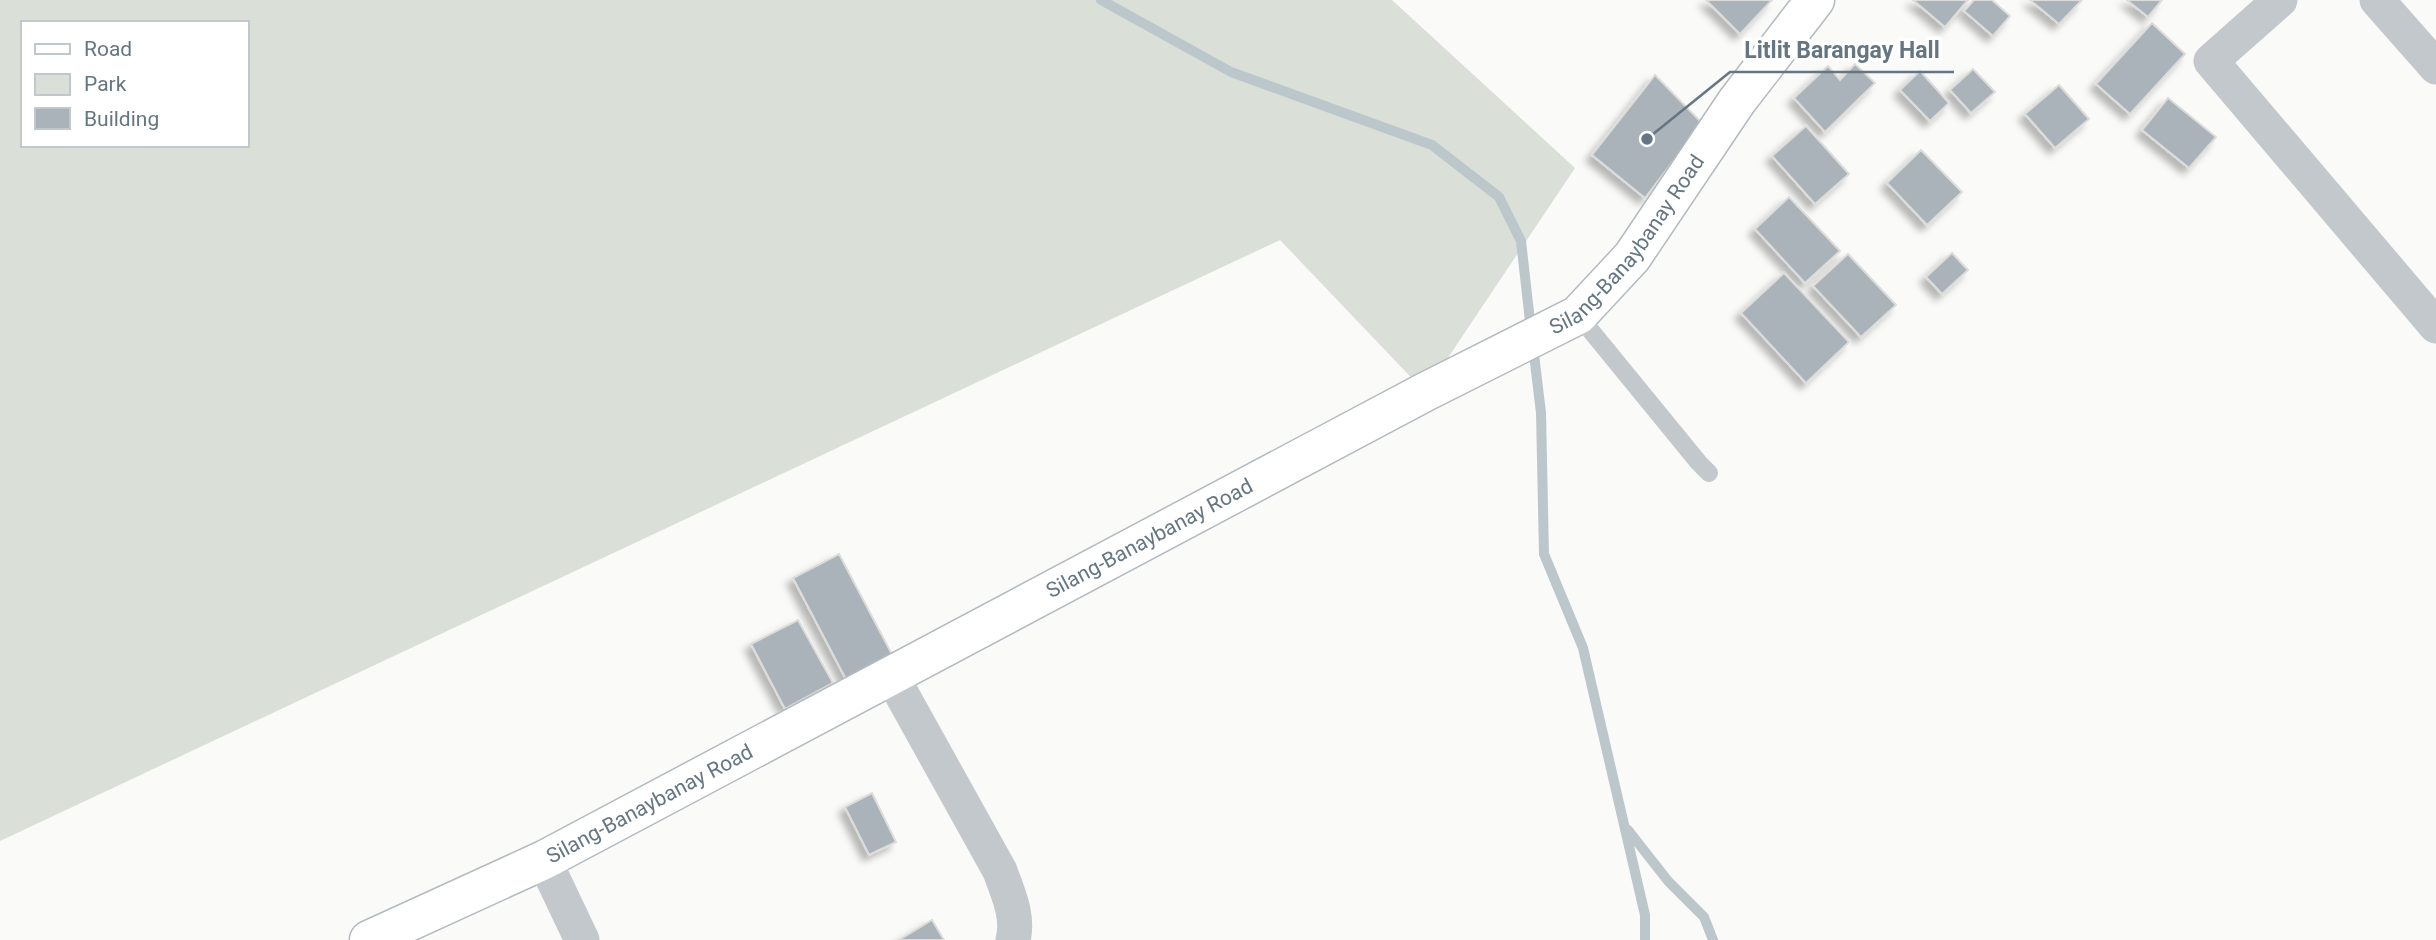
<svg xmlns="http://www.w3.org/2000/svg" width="2436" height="940" font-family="Roboto,sans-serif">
<defs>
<filter id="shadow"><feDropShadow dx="-6" dy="6" stdDeviation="3.5" flood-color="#0004"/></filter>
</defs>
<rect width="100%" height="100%" fill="#fafaf8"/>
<path fill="#dadfd7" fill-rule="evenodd" d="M0 0H1392L1575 168 1425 392 1280 240 0 841ZM23 23H247V145H23Z"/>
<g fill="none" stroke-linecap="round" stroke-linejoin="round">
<path stroke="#bbc7cb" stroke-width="10" d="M1101 0 1231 72 1432 145 1499 197 1521 241 1531 330
M1533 346 1541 413 1544 554 1583 648 1645 915V940
M1628 830 1668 881 1704 917 1713 940"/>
</g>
<path fill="#aab3b9" stroke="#dcdcda" stroke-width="2" filter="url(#shadow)" d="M1706 0H1772L1740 34Z
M1913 0H1968L1945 27Z
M1974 0H1992L2010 16 1993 36 1964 11Z
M2030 0H2082L2059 24Z
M2127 0H2162L2148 17Z
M2152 23 2185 54 2130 114 2096 84Z
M1855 64 1875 83 1825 132 1794 98 1828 66 1840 80Z
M1973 69 1995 92 1971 113 1950 90Z
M1920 71 1949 103 1930 121 1900 90Z
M1655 75 1702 123 1645 198 1592 155Z
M2059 85 2089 119 2055 148 2025 114Z
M2168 98 2216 137 2189 168 2142 130Z
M1806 126 1849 174 1815 204 1772 156Z
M1921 150 1962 192 1927 225 1887 183Z
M1789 197 1840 251 1805 283 1755 229Z
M1952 253 1968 270 1942 294 1926 277Z
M1848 254 1896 305 1861 337 1813 286Z
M1784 273 1849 342 1806 383 1741 313Z
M839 554 896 662 850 687 793 578Z
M798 620 833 683 785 709 751 644Z
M872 793 896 842 869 855 845 807Z
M932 920 944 940H899Z"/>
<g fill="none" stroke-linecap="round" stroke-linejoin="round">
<defs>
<g id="secondary">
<path id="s1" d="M369 940 544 860 1425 392 1578 315 1632 257 1737 101 1815 0"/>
</g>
</defs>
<use href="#secondary" stroke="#b3babf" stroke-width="41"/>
<path stroke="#c3c8cc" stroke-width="18" d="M1578 315 1699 463 1709 473"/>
<path stroke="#c3c8cc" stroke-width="35" d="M2280 0 2211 61 2436 326
M2377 0 2436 67
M891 675 1000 871C1008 894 1019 916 1013 940
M544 860 582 940"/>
<use href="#secondary" stroke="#fff" stroke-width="38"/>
</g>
<g text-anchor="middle" stroke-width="7" stroke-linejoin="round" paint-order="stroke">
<g font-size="21" fill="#657683" stroke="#fff">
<text dy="7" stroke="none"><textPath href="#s1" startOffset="1446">Silang-Banaybanay Road</textPath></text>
<text dy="7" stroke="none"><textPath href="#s1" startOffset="878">Silang-Banaybanay Road</textPath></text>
<text dy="7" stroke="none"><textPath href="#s1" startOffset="312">Silang-Banaybanay Road</textPath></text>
</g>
</g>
<path fill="none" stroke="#657683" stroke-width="2.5" d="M1647 139L1730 72H1954"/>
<circle fill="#657683" stroke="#fff" stroke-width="2.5" cx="1647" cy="139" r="7"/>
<g font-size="23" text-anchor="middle" font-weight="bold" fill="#657683" stroke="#fff" stroke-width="7" stroke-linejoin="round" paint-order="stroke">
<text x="1842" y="58">Litlit Barangay Hall</text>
</g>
<rect x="21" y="21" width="228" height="126" fill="#ffffff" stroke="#c1c8cd" stroke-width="2"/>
<rect x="35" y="44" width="35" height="10" fill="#ffffff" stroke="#c1c8cd" stroke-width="2"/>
<text x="84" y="56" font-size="21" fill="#657683">Road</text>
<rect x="35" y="74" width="35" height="21" fill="#dadfd7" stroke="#c1c8cd" stroke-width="2"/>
<text x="84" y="91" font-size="21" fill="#657683">Park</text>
<rect x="35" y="108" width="35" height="21" fill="#aab3b9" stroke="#c1c8cd" stroke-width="2"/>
<text x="84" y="126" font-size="21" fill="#657683">Building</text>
</svg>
